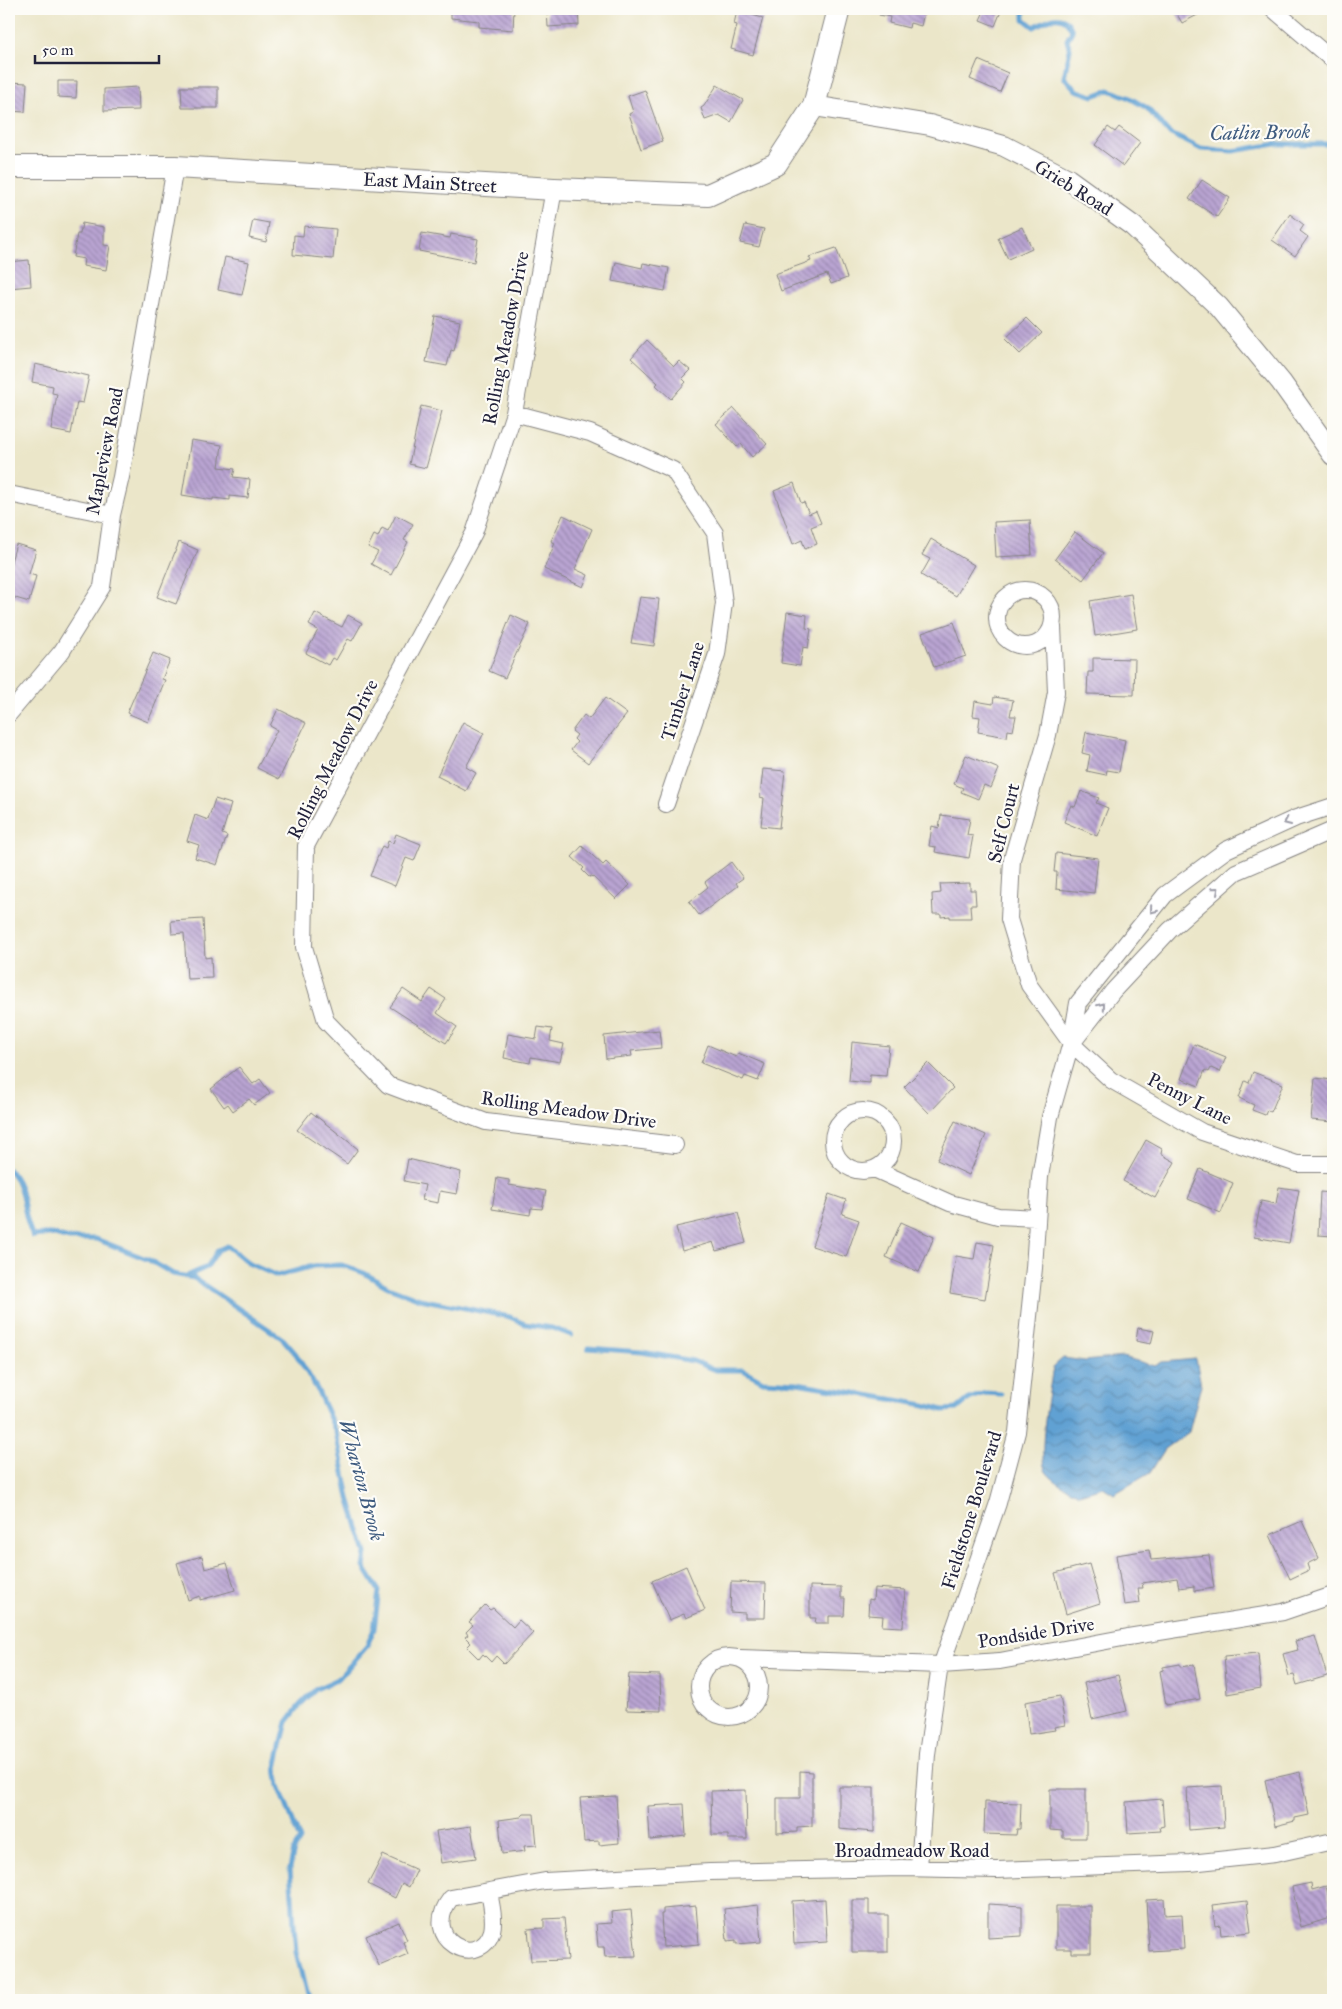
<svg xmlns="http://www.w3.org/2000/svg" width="1342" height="2009" font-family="'IM FELL Great Primer',serif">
<defs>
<pattern id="water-waves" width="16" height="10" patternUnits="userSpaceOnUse" patternTransform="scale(1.25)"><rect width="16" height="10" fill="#60a1d3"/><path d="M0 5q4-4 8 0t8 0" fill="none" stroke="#4f83ac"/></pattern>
<pattern id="building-back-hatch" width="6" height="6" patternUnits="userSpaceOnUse" patternTransform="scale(1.25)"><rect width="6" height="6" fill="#b9a4d2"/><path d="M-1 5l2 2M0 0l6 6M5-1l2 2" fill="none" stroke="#9685ac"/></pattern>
</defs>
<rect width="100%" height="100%" fill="#fdfcf7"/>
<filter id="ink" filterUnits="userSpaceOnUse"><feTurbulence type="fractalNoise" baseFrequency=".02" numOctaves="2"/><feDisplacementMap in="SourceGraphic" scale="10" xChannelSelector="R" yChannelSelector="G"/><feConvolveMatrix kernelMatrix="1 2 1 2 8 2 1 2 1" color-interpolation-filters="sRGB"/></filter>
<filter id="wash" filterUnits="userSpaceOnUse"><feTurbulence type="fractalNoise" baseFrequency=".0096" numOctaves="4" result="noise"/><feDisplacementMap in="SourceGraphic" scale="20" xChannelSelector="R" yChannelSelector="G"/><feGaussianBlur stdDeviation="1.12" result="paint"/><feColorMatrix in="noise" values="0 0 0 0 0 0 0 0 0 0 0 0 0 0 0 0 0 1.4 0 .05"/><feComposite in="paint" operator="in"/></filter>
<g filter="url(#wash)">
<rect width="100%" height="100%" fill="#ebe6c9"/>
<path fill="url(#water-waves)" stroke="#416287" d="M1123 1357 1155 1366 1162 1362 1196 1359 1201 1385 1189 1432 1165 1449 1150 1473 1114 1494 1103 1487 1079 1494C1068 1488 1055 1483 1047 1473 1036 1461 1050 1387 1053 1367L1063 1358 1085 1361Z"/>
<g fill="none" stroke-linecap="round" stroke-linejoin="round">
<path stroke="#60a1d3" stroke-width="5" d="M1024 9V19L1034 27C1048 19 1065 9 1072 31L1067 40 1070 49 1064 77 1076 90 1093 96 1109 90 1128 97 1147 108 1169 133 1201 149 1233 151 1276 144H1331L1333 146
M9 1170C27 1187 21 1215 33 1236L51 1234 69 1239H96L149 1260 173 1274 194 1278 283 1339 296 1354 317 1389 336 1432 349 1498 366 1553 364 1567 379 1591 374 1629 367 1646 338 1679 316 1689 300 1705 287 1722 281 1746 276 1768 279 1786 300 1840 294 1850 290 1868 296 1952 308 2000
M187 1276 207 1267 218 1250 227 1246 250 1264 277 1276 313 1266 342 1265 364 1273 388 1287 420 1299 510 1317 525 1324 552 1328 571 1335
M588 1348 642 1352 693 1361 716 1370H743L763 1381 797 1383 925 1405 943 1410 957 1409 969 1399 985 1393 1001 1394"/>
</g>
<g id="blocks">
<path fill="url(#building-back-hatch)" d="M451 9H514L513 30 479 27V21L451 18Z
M547 9H578L579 25 548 27Z
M881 9H914L913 11 924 13 921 26 910 23 909 28 889 23 890 17 879 15Z
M985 9H1002L995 26 980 20Z
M1174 9H1209L1182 23Z
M737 11 763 18 753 55 731 49 737 25 734 24Z
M978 60 1008 73 1000 92 970 79Z
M58 81H77L76 98 58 97Z
M11 82 27 83 25 112 9 111Z
M717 85 743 100 731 122 719 115 705 120 701 108 704 106Z
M138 87 139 110 104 111V89Z
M181 87H218V108H182Z
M645 90 663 141 641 149 629 114 633 112 628 96Z
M1108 127 1115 132 1119 127 1140 143 1123 166 1095 145Z
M1202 180 1230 198 1217 217 1189 199Z
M1290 214 1304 225 1300 231 1308 237 1295 256 1272 240Z
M253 220 269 223 266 242 249 238Z
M82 223 104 227V245L110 246 106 270 83 266 84 259 73 257 77 234H80Z
M745 225 764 229 759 247 740 243Z
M304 226 336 229 333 259 293 255 294 235 303 236Z
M1022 227 1032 248 1008 259 998 238Z
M422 233 450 238 451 234 478 239 474 262 419 251Z
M836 248 847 278 831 284 827 274 781 291 775 274 811 261 809 257Z
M225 257 249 262 242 295 218 290Z
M29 260 31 286 9 288V262Z
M616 262 642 268 643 263 669 268 665 291 612 281Z
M435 316 460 321 454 351 451 350 447 366 426 362Z
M1027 318 1042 333 1020 354 1005 339Z
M647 340 674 366 679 361 690 370 682 378 686 382 671 399 656 385 658 383 631 358Z
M35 364 89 376 83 403 77 402 71 434 51 430 57 394 52 393 53 386 32 382Z
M421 406 442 411 426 468 409 464Z
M734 408 767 444 752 457 741 444 737 447 716 424Z
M191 440 222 445 219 467 235 469 233 477 250 479 248 498 230 496V500L213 498V500L182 495Z
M794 483 801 503 804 502 809 514 816 511 821 523 811 527 817 544 805 549 802 540 793 544 774 491Z
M396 515 413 524 404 540 408 542 391 575 371 564 378 552 368 547 374 535 378 537 382 528 388 531Z
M563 515 592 529 575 569 588 575 583 587 544 569 555 543 551 541Z
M1030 520 1032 555 996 557 994 522Z
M1075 532 1103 553 1083 580 1055 559Z
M931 539 974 565 956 596 921 575 930 559 922 555Z
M179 542 198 550 176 604 157 597Z
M16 544 36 550 29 574 36 576 29 602 9 596V569Z
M1131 594 1137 629 1095 636 1090 601Z
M640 597 659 599 654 646 631 643Z
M787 612 807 615 806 628 811 629 808 648 803 647 800 666 781 663Z
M315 613 342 627 348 615 362 623 352 641 348 639 336 660 332 658 328 665 306 653 318 630 309 625Z
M511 615 530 624 505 678 489 671Z
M954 622 966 656 934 667 922 633Z
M153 653 170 660 162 679 165 680 148 722 127 713Z
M1093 658 1135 659 1134 695 1087 694 1088 672H1093Z
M994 697 1013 700 1010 716H1016L1013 731 1008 730 1007 737 978 732 980 717 973 716 975 701 993 704Z
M605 698 627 714 588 763 571 750 577 742 574 739 577 735 572 731 584 715 589 719Z
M278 709 306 723 279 779 257 768 277 730 270 726Z
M463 722 484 733 466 767 476 773 466 791 437 776Z
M1086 732 1125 740 1119 772 1107 770 1106 775 1087 771 1090 755 1082 753Z
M966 755 999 769 991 788 984 785 978 799 961 792 963 788 954 784Z
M763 769 785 771 779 828 761 826 764 798 760 797Z
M1081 791 1099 798 1096 803 1108 808 1097 836 1064 822 1071 805 1075 807Z
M215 799 231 804 222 834 227 836 217 865 195 858 199 845 187 841 195 815 208 820Z
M941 815 970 819 967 835 973 836 969 858 935 852 936 847 929 846 932 826 939 828Z
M396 834 421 844 414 861 406 858 395 886 370 876 382 846 386 848 388 841 393 843Z
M582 846 603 865 606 862 630 885 616 899 592 876 589 877 582 870 584 868 572 857Z
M1056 853 1098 858 1094 893 1056 889 1057 872H1054Z
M731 862 743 878 736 883 738 886 699 915 689 902 708 887 705 882Z
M970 883V890H975L976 905H970L971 918H950V916L941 917V914H933L932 894 941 893 940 884Z
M203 919 205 958 211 957 212 978 187 979 184 933 172 934 171 921Z
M403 989 422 1002 431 989 446 999 437 1013 457 1027 446 1043 390 1007Z
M538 1027 552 1029 550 1041 564 1044 560 1062 531 1057 530 1063 504 1058 508 1034 536 1039Z
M659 1030 661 1048 631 1051 632 1056 606 1059 604 1036Z
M852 1042 889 1046 886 1076 870 1075V1083L849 1081Z
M1194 1044 1226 1057 1220 1072 1211 1068 1209 1072 1205 1070 1199 1086 1181 1079Z
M708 1045 736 1057 738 1053 765 1064 758 1081 745 1076 743 1080 701 1063Z
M928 1063 953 1088 929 1113 904 1087Z
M239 1067 253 1084 260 1079 270 1093 254 1105 249 1099 233 1111 228 1104 224 1107 211 1089Z
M1253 1072 1283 1084 1271 1112 1267 1110 1265 1115 1252 1110 1254 1105 1239 1098 1245 1081 1249 1083Z
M1315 1078 1333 1080V1122L1311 1120Z
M311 1112 358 1149 347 1164 297 1130Z
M955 1121 986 1135 969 1175 937 1160Z
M1146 1140 1162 1149 1161 1154 1175 1162 1155 1198 1123 1181Z
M408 1159 461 1172 457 1194 440 1191 438 1203 422 1200 425 1185 404 1181Z
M1200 1169 1233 1183 1221 1213 1188 1199Z
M497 1178 509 1180V1185L546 1191 542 1209 531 1208 530 1215 492 1209Z
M1279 1187 1299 1190 1289 1243 1254 1237 1261 1201 1276 1204Z
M1320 1192 1333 1193V1236L1318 1235Z
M829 1194 846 1200 842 1214 859 1220 846 1257 812 1246Z
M738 1213 746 1243 716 1251 713 1242 682 1251 676 1227Z
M901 1222 934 1237 919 1272 886 1257Z
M977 1242 994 1245 985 1299 950 1293 956 1256 974 1259Z
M1138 1328 1154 1331 1151 1344 1136 1341Z
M1302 1521 1319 1558 1307 1564 1309 1570 1290 1579 1270 1535Z
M1149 1550 1151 1560 1209 1555 1214 1588 1194 1591V1586L1179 1588 1177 1578 1142 1583 1143 1588H1138L1140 1603 1124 1605 1116 1555Z
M202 1556 205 1569 227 1563 235 1590 200 1600V1596L188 1600 177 1563Z
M1089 1564 1100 1603 1066 1614 1055 1573Z
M686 1566 705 1610 686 1618 684 1614 669 1620 652 1581Z
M731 1582 766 1583 765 1618H745V1613L730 1612Z
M810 1586 841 1587V1598H845L844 1616H829V1623H815L816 1618H810Z
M874 1588 905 1590 903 1627 882 1626 883 1616 868 1615 869 1599 873 1600Z
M485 1605 490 1610 493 1608 513 1627 519 1620 533 1633 504 1664 496 1656 491 1662 483 1654 479 1659 467 1647 471 1643 465 1637 468 1635 466 1632 473 1625 469 1622Z
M1315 1636 1327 1676 1297 1685 1294 1675 1289 1676 1283 1654 1298 1650 1295 1641Z
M1258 1653 1261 1688 1227 1694 1224 1656Z
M1180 1664V1667L1194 1665 1200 1699 1166 1705 1160 1671 1163 1670V1667Z
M629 1674 660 1675 661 1711 626 1710Z
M1118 1675 1127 1711 1092 1719 1084 1683Z
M1060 1696 1065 1725 1054 1727 1055 1730 1029 1734 1025 1702Z
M800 1771 812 1772V1826L797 1827V1832L777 1833V1798H800Z
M1300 1772 1309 1815 1295 1818V1821L1275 1826 1265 1780Z
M1222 1786 1224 1827 1189 1830 1187 1788Z
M839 1787H874V1832L839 1829Z
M1050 1789H1086V1838H1063V1831L1050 1830Z
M746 1790 747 1839H728V1835H712L711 1791Z
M616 1796 619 1843 599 1845V1841L584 1842 580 1798Z
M1162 1799 1164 1826 1160 1827 1161 1831 1128 1833 1126 1802Z
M985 1802 1021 1803 1020 1829H1017L1016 1835 984 1834Z
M684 1804 686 1836 650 1840 648 1806Z
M524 1814H534L537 1845 524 1846 525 1851 502 1854 499 1820 521 1817Z
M471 1826 476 1858 441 1863 436 1831Z
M383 1855 417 1870 409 1887 402 1883 395 1898 368 1884Z
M1311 1883 1312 1890 1326 1886 1333 1917 1301 1927 1292 1887Z
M825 1899 827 1942 794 1944 792 1901Z
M1164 1899 1165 1915 1182 1914 1184 1949 1149 1951 1146 1900Z
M852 1900H869V1915H888V1952H852Z
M1247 1901 1251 1932 1221 1935 1220 1925 1215 1926 1212 1905Z
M988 1904 1022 1906V1936L988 1938Z
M758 1905 761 1942 736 1944V1940L727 1941 724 1909Z
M696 1906 699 1944 663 1947 661 1914H663V1909Z
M1056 1906H1091V1953H1071V1949H1056Z
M631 1910 636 1956 605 1957 604 1947H598L596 1924 612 1923 611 1912Z
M564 1918 568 1960 531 1961 528 1929 544 1928V1919Z
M399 1922 407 1940 403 1942 408 1954 379 1966 366 1936Z"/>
</g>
</g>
<g filter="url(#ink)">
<use href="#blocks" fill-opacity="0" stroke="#868482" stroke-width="1"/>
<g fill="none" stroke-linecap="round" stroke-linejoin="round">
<defs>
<path id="minor" d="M1273 9 1330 58 1333 56
M554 189 514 413 474 533 306 846 304 947 326 1021 388 1085 486 1122 675 1145
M514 413 590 433 673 470 715 533 724 603 717 654 666 804
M9 494 112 515
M997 618a28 28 0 1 1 56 0a28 28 0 1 1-56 0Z
M1053 627 1056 692 1048 735 1012 859 1009 919 1029 985 1071 1043 1111 1080 1202 1132 1297 1164H1333
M9 714 62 651 102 587 112 515 121 477 175 167
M1073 1042 1113 991 1170 930 1236 872 1333 830
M833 1141a30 30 0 1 1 60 0a30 30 0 1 1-60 0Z
M874 1169 950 1203 998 1216 1037 1218
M699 1687a30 30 0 1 1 60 0a30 30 0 1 1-60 0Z
M740 1658 941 1665 1000 1661 1128 1637 1283 1612 1333 1595
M919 1868 927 1754 939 1672 998 1503 1017 1432 1034 1268 1040 1177 1050 1117 1071 1043 1078 1003 1165 895 1226 850 1296 818 1333 806
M489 1892C491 1904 495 1918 492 1931 480 1971 418 1940 451 1898L545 1881 710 1872 901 1868 997 1870 1190 1863 1275 1854 1333 1841"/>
<path id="tertiary" d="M814 106 930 125 1004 146 1068 179 1133 226 1219 307 1281 382 1333 455"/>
<path id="secondary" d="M9 167H175L554 189 708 195 776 164 814 106 839 9"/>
</defs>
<use href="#minor" stroke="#868482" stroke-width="18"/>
<use href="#tertiary" stroke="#868482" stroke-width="22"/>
<use href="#secondary" stroke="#868482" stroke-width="24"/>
<use href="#minor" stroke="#fff" stroke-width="16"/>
<use href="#tertiary" stroke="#fff" stroke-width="20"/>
<use href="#secondary" stroke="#fff" stroke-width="22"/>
</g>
<defs><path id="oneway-chevron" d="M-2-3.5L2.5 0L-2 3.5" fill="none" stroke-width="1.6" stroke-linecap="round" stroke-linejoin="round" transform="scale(1.25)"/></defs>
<g stroke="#9c9ca7">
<use href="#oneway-chevron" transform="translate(1287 822) rotate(155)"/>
<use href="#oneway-chevron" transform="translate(1216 890) rotate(-41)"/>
<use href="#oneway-chevron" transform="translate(1153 910) rotate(129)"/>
<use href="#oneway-chevron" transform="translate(1102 1006) rotate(-51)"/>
</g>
</g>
<g text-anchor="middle" stroke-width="4.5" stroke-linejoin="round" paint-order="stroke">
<g font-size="19" fill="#22223b" stroke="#fdfcf7">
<text transform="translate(430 182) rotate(3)" y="7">East Main Street</text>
<text transform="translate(1074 187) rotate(32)" y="7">Grieb Road</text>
<text transform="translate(505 338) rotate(-79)" y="7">Rolling Meadow Drive</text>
<text transform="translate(104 451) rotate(-79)" y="7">Mapleview Road</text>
<text transform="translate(682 691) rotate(-72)" y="7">Timber Lane</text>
<text transform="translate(332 759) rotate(-63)" y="7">Rolling Meadow Drive</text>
<text transform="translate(1003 823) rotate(-76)" y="7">Self Court</text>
<text transform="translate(1190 1098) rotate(27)" y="7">Penny Lane</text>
<text transform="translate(569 1109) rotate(8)" y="7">Rolling Meadow Drive</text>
<text transform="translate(971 1510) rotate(-73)" y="7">Fieldstone Boulevard</text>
<text transform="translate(1036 1632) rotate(-9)" y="7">Pondside Drive</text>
<text x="912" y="1857">Broadmeadow Road</text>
</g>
<g font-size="20" font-style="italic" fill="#3e5b7f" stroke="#fdfcf7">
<text transform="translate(1260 132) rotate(-1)" y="7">Catlin Brook</text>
<text transform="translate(362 1480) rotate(75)" y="7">Wharton Brook</text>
</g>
</g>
<rect width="1342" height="2009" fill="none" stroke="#fdfcf7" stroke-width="30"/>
<path d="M35 55v8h124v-8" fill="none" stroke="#22223b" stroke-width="2.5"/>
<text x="42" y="55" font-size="15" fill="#22223b" stroke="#fdfcf7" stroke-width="4" paint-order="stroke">50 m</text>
</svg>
